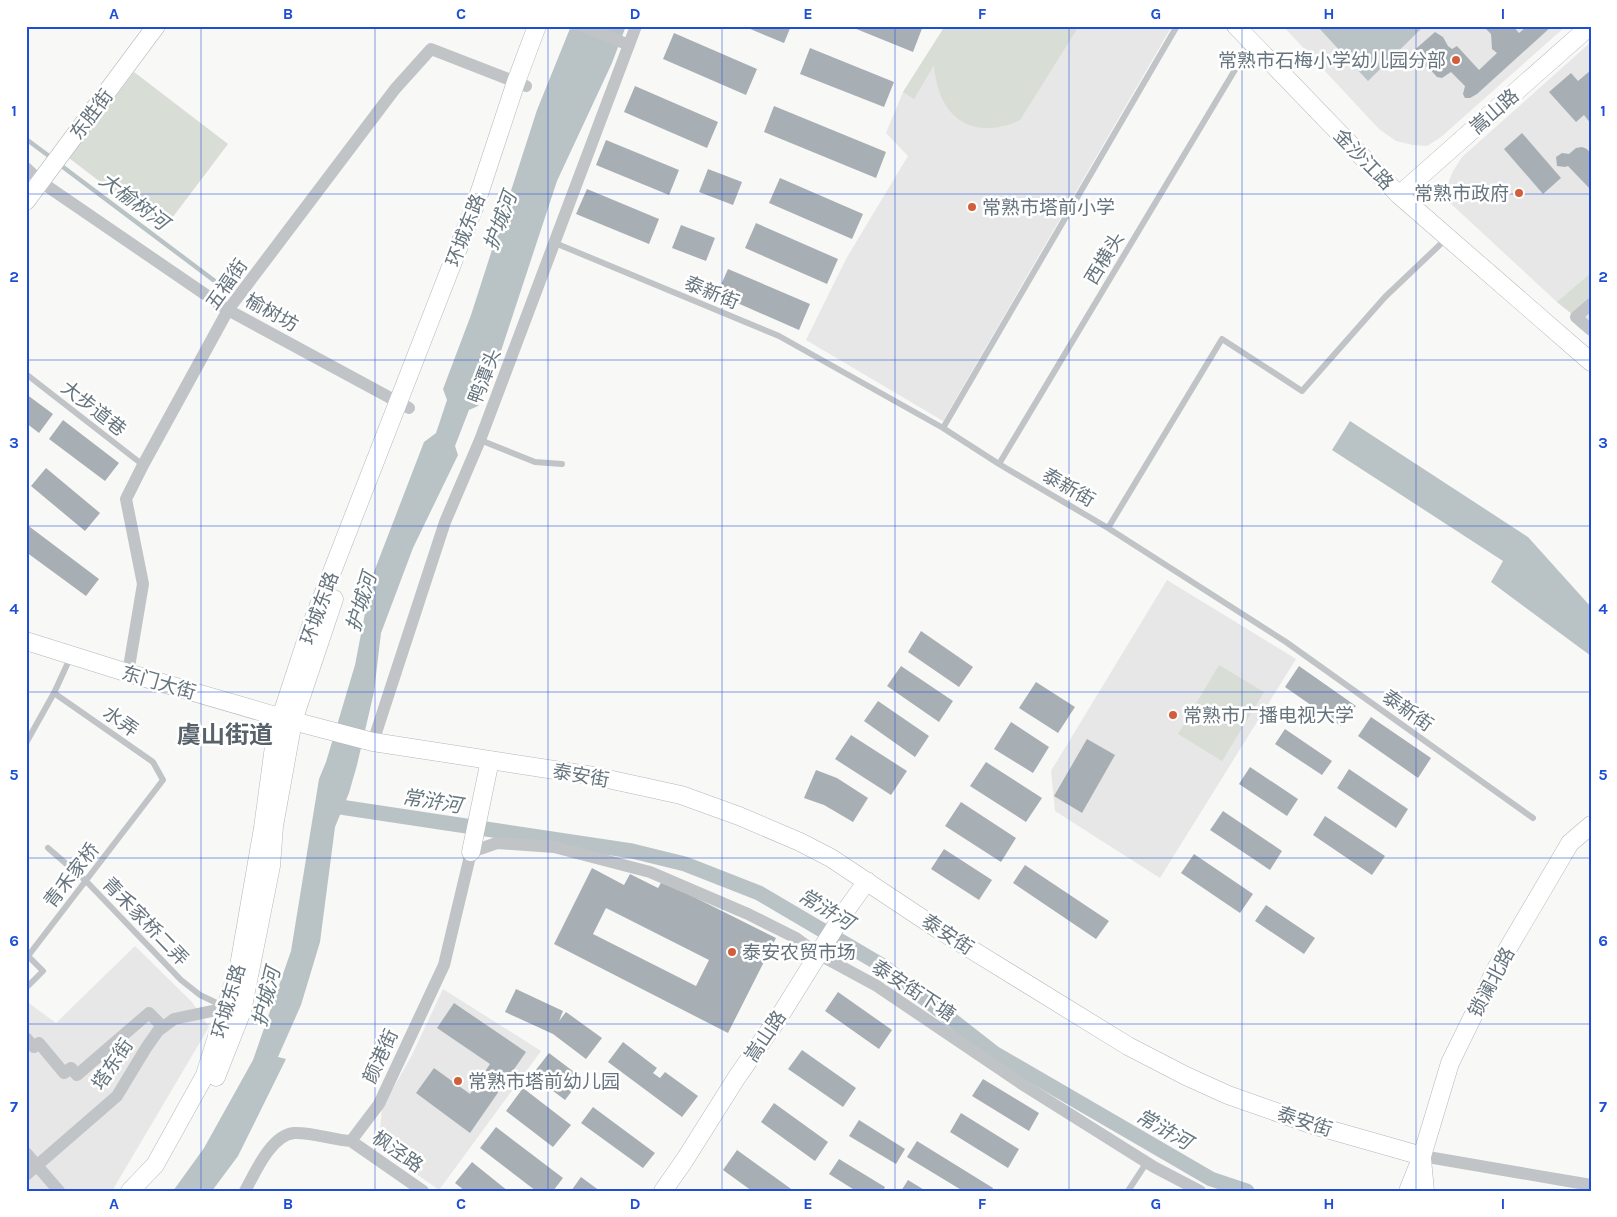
<svg xmlns="http://www.w3.org/2000/svg" width="1617" height="1217" font-family="Karla,'Noto Sans SC',sans-serif">
<rect width="100%" height="100%" fill="#f8f8f6"/>
<path fill="#e6e7e6" d="M945 26H1172L943 421 806 340 846 259 908 156 886 133 903 92Z
M1283 26H1566L1441 137 1427 146 1413 145 1396 141 1379 129Z
M1591 42V330L1557 302 1448 201V184L1453 171 1462 157Z
M1167 580 1296 659 1160 878 1055 811 1051 771Z
M135 946 192 1002 209 1027 112 1191H26V1001L56 1023Z
M443 989 541 1051 439 1190 394 1158 379 1141 382 1108 412 1055Z"/>
<path fill="#d8ddd5" d="M945 26H1079L1020 120C971 142 938 117 934 65L914 99 903 92Z
M134 72 228 144 163 230 69 158Z
M1591 273V304L1576 317 1557 302Z
M1219 665 1264 692 1222 761 1178 734Z"/>
<path fill="#b9c3c6" d="M571 26H626L612 63 557 181 501 351 478 406 469 410 455 446 458 455 413 548 381 633 374 692 357 765 349 793 335 827 320 942 301 1005 278 1057 286 1059 238 1156 212 1191H173L204 1148 253 1060 291 951 319 779 326 762 355 665 372 577 424 442 436 433 447 400 443 389 471 315 537 110Z
M1317 26H1424L1368 81Z
M1350 421 1528 537 1591 607V656L1491 582 1503 561 1332 450Z"/>
<g fill="none" stroke-linecap="round" stroke-linejoin="round">
<path stroke="#b9c3c6" stroke-width="4.5" d="M26 139 53 159
M59 164 224 288"/>
<path stroke="#b9c3c6" stroke-width="15" d="M327 805 632 851 685 864 759 893 883 966 994 1053 1211 1179 1247 1191"/>
</g>
<path fill="#a8afb4" fill-rule="evenodd" d="M743 26H791L784 43Z
M849 26H923L913 52Z
M1483 26H1513L1519 33 1527 26H1552L1477 94 1470 98H1465L1463 94 1465 86 1451 72 1442 78 1437 77 1427 66 1419 70 1414 68 1411 64V53L1435 32 1443 37 1448 46 1452 49 1457 46 1479 70 1497 53 1492 49 1491 34Z
M674 33 757 69 746 95 663 59Z
M810 48 894 82 884 107 800 74Z
M1591 70V124L1584 115 1576 122 1549 92 1571 73 1578 81Z
M635 86 718 122 707 148 624 112Z
M774 106 886 152 876 178 764 132Z
M1522 133 1561 178 1543 194 1504 149Z
M606 140 679 170 669 195 596 165Z
M1582 147 1587 149 1591 154V190L1568 166 1565 167 1557 166 1556 157 1562 153 1569 154 1576 148Z
M708 169 742 182 733 205 699 192Z
M780 178 863 214 852 239 769 203Z
M587 189 659 219 649 244 576 214Z
M756 223 838 259 827 284 745 248Z
M681 225 715 238 706 261 672 248Z
M728 269 810 304 799 330 717 294Z
M26 394 53 414 39 433 26 423Z
M63 420 119 463 105 481 49 439Z
M46 468 100 513 85 531 31 486Z
M26 524 99 579 86 596 26 552Z
M921 631 973 667 959 687 908 652Z
M901 666 953 701 939 722 887 686Z
M1299 666 1356 706 1341 726 1285 687Z
M1036 682 1075 707 1058 733 1019 708Z
M878 701 929 736 915 757 864 721Z
M1371 717 1431 758 1418 778 1358 736Z
M1011 722 1049 747 1033 773 994 749Z
M1285 729 1332 761 1322 775 1275 744Z
M851 735 907 771 891 795 835 759Z
M1087 739 1115 755 1082 813 1054 796Z
M986 762 1042 798 1026 822 970 786Z
M1250 767 1298 799 1287 816 1239 784Z
M1349 769 1408 809 1396 828 1337 788Z
M816 770 837 778 868 798 853 822 824 805 804 798Z
M961 802 1016 838 1001 862 945 826Z
M1223 811 1282 851 1270 870 1210 830Z
M1325 816 1385 856 1372 875 1313 835Z
M944 849 992 880 979 900 931 869Z
M1194 854 1253 894 1240 913 1181 873Z
M1025 865 1109 921 1096 939 1013 883Z
M592 868 624 885 630 874 658 888 662 881 776 938 728 1033 554 944ZM606 908 709 960 696 986 593 934Z
M1266 905 1315 938 1304 954 1255 921Z
M516 989 563 1011 559 1021 566 1012 602 1038 586 1059 553 1034 505 1012Z
M838 992 892 1030 879 1049 825 1011Z
M454 1003 526 1052 470 1133 416 1093 434 1068 470 1094 490 1064 437 1028Z
M623 1042 657 1068 653 1073 660 1078 665 1072 698 1096 682 1117 608 1062Z
M802 1050 856 1088 843 1107 788 1069Z
M549 1053 582 1078 565 1100 532 1075Z
M983 1079 1039 1113 1029 1131 972 1096Z
M523 1088 571 1125 553 1147 506 1111Z
M774 1103 828 1142 815 1161 761 1122Z
M593 1107 655 1153 643 1168 581 1123Z
M961 1113 1019 1149 1008 1168 950 1132Z
M859 1120 905 1149 896 1164 849 1136Z
M496 1127 563 1178 553 1191H536L480 1148Z
M917 1141 993 1188 992 1191H963L907 1157Z
M737 1150 794 1191H752L723 1170Z
M839 1159 885 1187 883 1191H856L829 1174Z
M472 1162 508 1191H465L455 1183Z
M581 1177 600 1191H571Z
M908 1180 926 1191H901Z"/>
<g fill="none" stroke-linecap="round" stroke-linejoin="round">
<defs>
<path id="secondary" d="M1236 26 1399 195 1591 362
M1399 195 1590 26
M26 201 156 26
M26 641 128 673 293 721 373 742 594 776 681 795 739 816 800 842 831 858 938 929 1128 1046 1186 1076 1228 1095 1313 1125 1422 1156
M471 852 490 760
M216 1077 242 1011 271 866 274 826 293 721 334 599
M1422 1159 1425 1191
M130 1191 155 1165 205 1075 239 966 263 828 275 739 281 717 312 623 477 200 516 82 537 26
M663 1191 684 1161 737 1077 781 1014 844 913 867 881
M1408 1191 1422 1156 1450 1063 1497 967 1570 843 1591 825"/>
</defs>
<use href="#secondary" stroke="#b2b8bc" stroke-width="19"/>
<path stroke="#c0c4c7" stroke-width="6" d="M555 243 779 336 943 428 999 464 1108 528 1286 642 1533 818
M26 374 143 465
M943 428 1177 26
M480 440 535 462 562 464
M999 464 1251 43
M1108 528 1222 339 1302 391 1385 297 1447 238
M26 743 54 693 71 656
M48 848 86 881 181 980 200 995 225 1007
M28 986 43 971 28 956 163 780 153 762 54 693
M1128 1191 1147 1162"/>
<path stroke="#c0c4c7" stroke-width="12" d="M582 26 629 45
M26 168 41 182 228 310 409 408
M1591 304 1576 317 1591 330
M128 673 143 584 126 499 143 465 228 310 395 89 431 49 526 86
M373 742 445 522 480 440 636 26
M26 1038 34 1047 39 1043 64 1073 71 1068 77 1075 149 1013 163 1027
M351 1141 423 1191
M26 1153 59 1191
M1422 1156 1591 1185
M26 1175 117 1096 146 1048 158 1031 174 1019 226 1008 233 1009
M245 1191C255 1173 271 1135 294 1133 312 1132 333 1140 351 1141L379 1104 444 965 471 852 497 843 554 847 650 872 748 914 796 938 818 954 877 986 1025 1086 1154 1167 1200 1191"/>
<use href="#secondary" stroke="#fff" stroke-width="18"/>
</g>
<path fill="none" stroke="#1d4ed8" stroke-width="1" stroke-opacity="0.55" d="M201 26V1191M375 26V1191M548 26V1191M722 26V1191M895 26V1191M1069 26V1191M1242 26V1191M1416 26V1191M26 194H1591M26 360H1591M26 526H1591M26 692H1591M26 858H1591M26 1024H1591"/>
<g fill="#d35e3b" stroke="#fff" stroke-width="2">
<circle cx="1456" cy="60" r="5"/>
<circle cx="1519" cy="193" r="5"/>
<circle cx="972" cy="207" r="5"/>
<circle cx="1173" cy="715" r="5"/>
<circle cx="732" cy="952" r="5"/>
<circle cx="458" cy="1081" r="5"/>
</g>
<g text-anchor="middle" stroke-width="5" stroke-linejoin="round" paint-order="stroke">
<g font-size="19" fill="#66747e" stroke="#fff" text-anchor="start">
<text x="1446" y="67" text-anchor="end">常熟市石梅小学幼儿园分部</text>
<text x="1509" y="200" text-anchor="end">常熟市政府</text>
<text x="982" y="214">常熟市塔前小学</text>
<text x="1183" y="722">常熟市广播电视大学</text>
<text x="742" y="959">泰安农贸市场</text>
<text x="468" y="1088">常熟市塔前幼儿园</text>
</g>
<g font-size="19" fill="#66747e" stroke="#fff">
<text transform="translate(1494 111) rotate(-41)" y="7">嵩山路</text>
<text transform="translate(91 114) rotate(-53)" y="7">东胜街</text>
<text transform="translate(1364 159) rotate(46)" y="7">金沙江路</text>
<text transform="translate(465 230) rotate(-69)" y="7">环城东路</text>
<text transform="translate(1104 258) rotate(-59)" y="7">西横头</text>
<text transform="translate(226 284) rotate(-55)" y="7">五福街</text>
<text transform="translate(712 292) rotate(22)" y="7">泰新街</text>
<text transform="translate(272 312) rotate(29)" y="7">榆树坊</text>
<text transform="translate(484 376) rotate(-69)" y="7">鸭潭头</text>
<text transform="translate(94 408) rotate(38)" y="7">大步道巷</text>
<text transform="translate(1069 487) rotate(30)" y="7">泰新街</text>
<text transform="translate(319 608) rotate(-70)" y="7">环城东路</text>
<text transform="translate(159 682) rotate(16)" y="7">东门大街</text>
<text transform="translate(1408 710) rotate(35)" y="7">泰新街</text>
<text transform="translate(121 721) rotate(35)" y="7">水弄</text>
<text transform="translate(581 775) rotate(10)" y="7">泰安街</text>
<text transform="translate(71 875) rotate(-52)" y="7">青禾家桥</text>
<text transform="translate(146 921) rotate(46)" y="7">青禾家桥二弄</text>
<text transform="translate(948 934) rotate(33)" y="7">泰安街</text>
<text transform="translate(1491 982) rotate(-62)" y="7">锁澜北路</text>
<text transform="translate(914 990) rotate(33)" y="7">泰安街下塘</text>
<text transform="translate(228 1001) rotate(-74)" y="7">环城东路</text>
<text transform="translate(765 1036) rotate(-56)" y="7">嵩山路</text>
<text transform="translate(380 1056) rotate(-65)" y="7">颜港街</text>
<text transform="translate(112 1064) rotate(-56)" y="7">塔东街</text>
<text transform="translate(1305 1121) rotate(18)" y="7">泰安街</text>
<text transform="translate(398 1151) rotate(35)" y="7">枫泾路</text>
</g>
<g font-size="20" font-style="italic" fill="#66787f" stroke="#fff">
<text transform="translate(134 201) rotate(37)" y="7">大榆树河</text>
<text transform="translate(500 221) rotate(-70)" y="7">护城河</text>
<text transform="translate(361 602) rotate(-73)" y="7">护城河</text>
<text transform="translate(432 801) rotate(9)" y="7">常浒河</text>
<text transform="translate(826 909) rotate(31)" y="7">常浒河</text>
<text transform="translate(266 997) rotate(-76)" y="7">护城河</text>
<text transform="translate(1164 1129) rotate(30)" y="7">常浒河</text>
</g>
<g font-size="24" font-weight="bold" fill="#57626a" stroke="#fff">
<text x="225" y="743">虞山街道</text>
</g>
</g>
<rect width="1617" height="1217" fill="none" stroke="#ffffff" stroke-width="55"/>
<rect x="28" y="28" width="1562" height="1162" fill="none" stroke="#1d4ed8" stroke-width="2"/>
<g font-size="16" text-anchor="middle" font-weight="bold" fill="#1d4ed8">
<text x="114" y="19">A</text>
<text x="288" y="19">B</text>
<text x="461" y="19">C</text>
<text x="635" y="19">D</text>
<text x="808" y="19">E</text>
<text x="982" y="19">F</text>
<text x="1156" y="19">G</text>
<text x="1329" y="19">H</text>
<text x="1503" y="19">I</text>
<text x="14" y="116">1</text>
<text x="1603" y="116">1</text>
<text x="14" y="282">2</text>
<text x="1603" y="282">2</text>
<text x="14" y="448">3</text>
<text x="1603" y="448">3</text>
<text x="14" y="614">4</text>
<text x="1603" y="614">4</text>
<text x="14" y="780">5</text>
<text x="1603" y="780">5</text>
<text x="14" y="946">6</text>
<text x="1603" y="946">6</text>
<text x="14" y="1112">7</text>
<text x="1603" y="1112">7</text>
<text x="114" y="1209">A</text>
<text x="288" y="1209">B</text>
<text x="461" y="1209">C</text>
<text x="635" y="1209">D</text>
<text x="808" y="1209">E</text>
<text x="982" y="1209">F</text>
<text x="1156" y="1209">G</text>
<text x="1329" y="1209">H</text>
<text x="1503" y="1209">I</text>
</g>
</svg>
